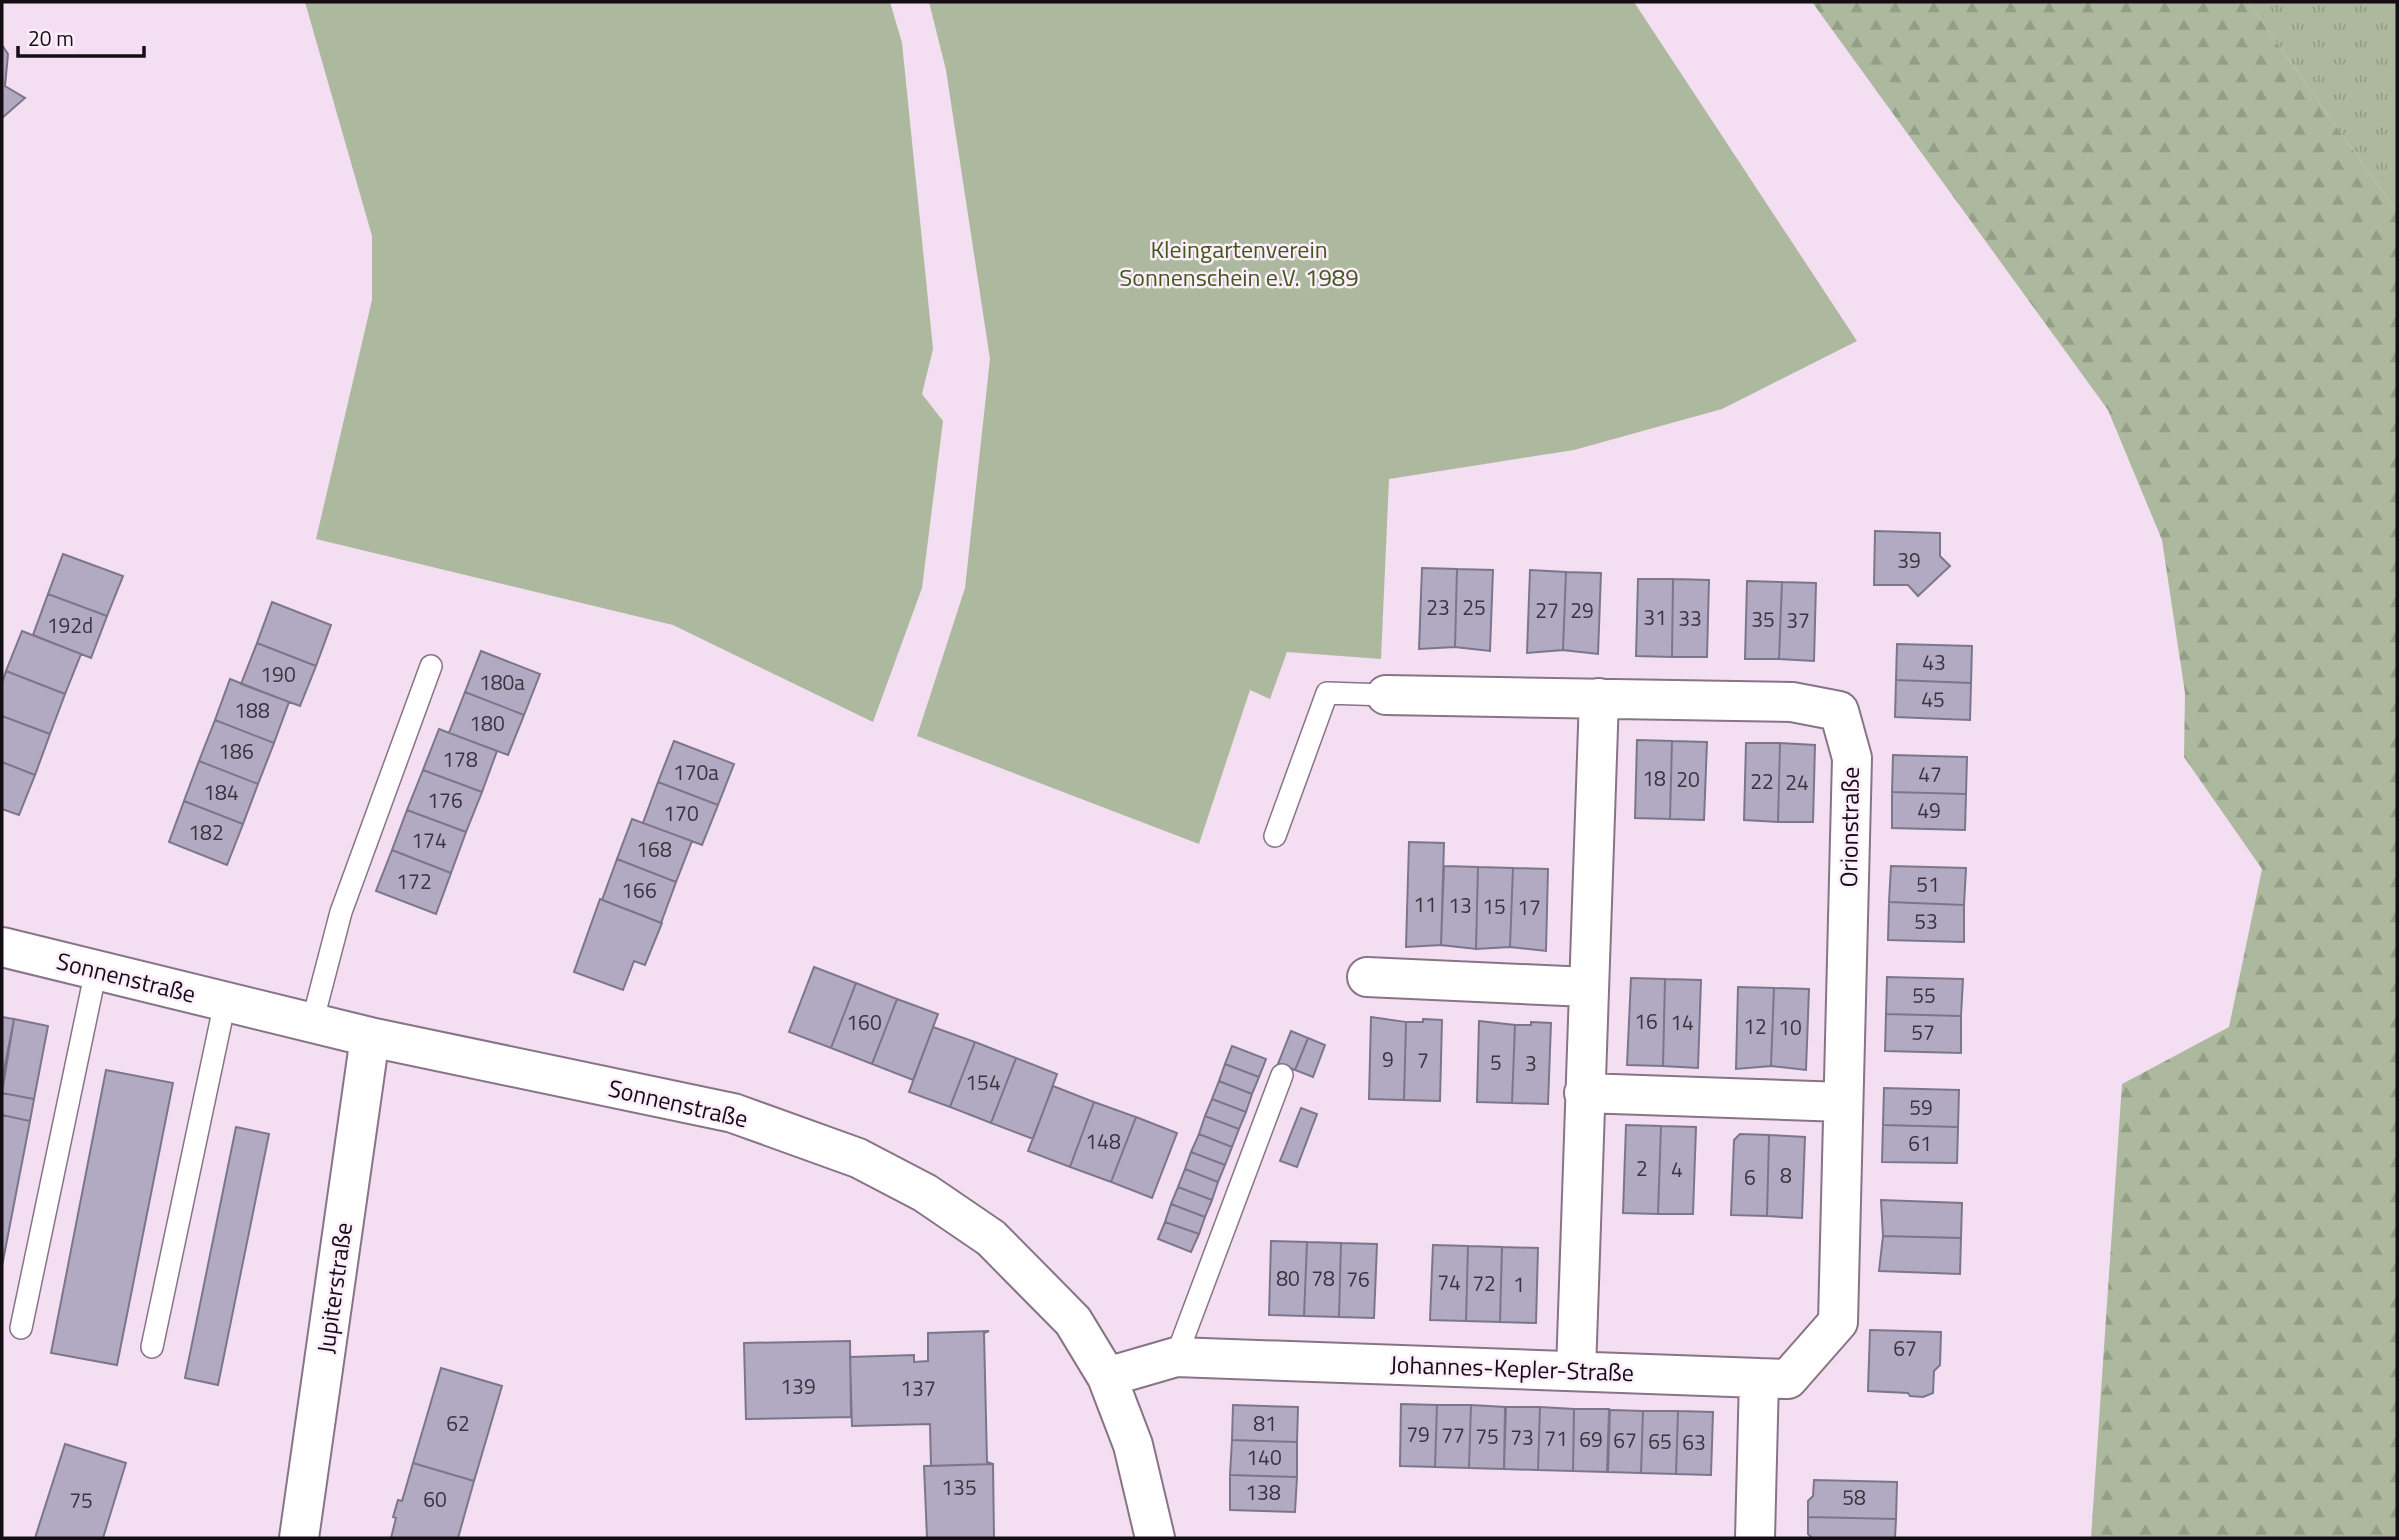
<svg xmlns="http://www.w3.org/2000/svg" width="2399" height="1540" font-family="'Titillium Web',sans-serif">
<defs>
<pattern id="grass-tufts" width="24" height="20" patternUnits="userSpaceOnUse" patternTransform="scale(1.75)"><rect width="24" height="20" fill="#acb99e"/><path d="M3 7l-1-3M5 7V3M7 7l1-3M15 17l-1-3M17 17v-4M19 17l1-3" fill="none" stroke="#939e87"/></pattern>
<pattern id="forest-firs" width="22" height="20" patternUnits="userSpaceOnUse" patternTransform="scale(1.75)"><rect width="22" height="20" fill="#acb99e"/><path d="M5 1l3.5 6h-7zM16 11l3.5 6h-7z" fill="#939e87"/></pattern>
</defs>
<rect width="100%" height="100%" fill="#f4def1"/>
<path fill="url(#grass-tufts)" d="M2248 2H2397V212Z"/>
<path fill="url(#forest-firs)" d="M1812 2H2248L2397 212V1538H2091L2122 1084 2229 1027 2262 869 2184 757 2185 693 2162 540 2108 410Z"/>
<path fill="#acb99e" d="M305 2H890L902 43 933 349 922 394 943 421 922 588 873 722 673 625 316 539 372 300V236Z
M929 2H1634L1857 341 1722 409 1574 450 1389 479 1381 659 1287 652 1270 699 1250 690 1199 844 917 736 965 588 990 359 946 70Z"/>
<path fill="#b1aac2" stroke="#7c768c" stroke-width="2" d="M2 45 8 54 5 86 25 98 2 118Z
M1875 531 1940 533V556L1950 566 1918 596 1908 585H1874Z
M63 554 123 576 107 616 48 594Z
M1422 568 1457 569 1455 647 1419 649Z
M1457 569 1493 570 1490 651 1455 647Z
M1530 570 1566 572 1563 650 1527 653Z
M1566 572 1601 573 1598 654 1563 650Z
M1638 579H1673L1672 657 1636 656Z
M1673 579 1709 580 1707 657H1672Z
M1747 581 1782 582 1779 659H1745Z
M1782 582 1816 583 1814 661 1779 659Z
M48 594 107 616 91 658 33 635Z
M272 602 331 625 316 666 257 643Z
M22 631 81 654 65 694 6 671Z
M257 643 316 666 300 706 241 684Z
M1897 644 1972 646 1971 683 1896 680Z
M481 651 540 674 524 715 465 692Z
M6 671 65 694 50 734 2 716V683Z
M230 679 289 702 274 743 215 720Z
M1896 680 1971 683 1970 720 1895 717Z
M465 692 524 715 508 755 449 733Z
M2 716 50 734 35 775 2 762Z
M215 720 274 743 258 784 199 761Z
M439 729 497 751 482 792 423 770Z
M1637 740 1672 741 1670 819 1635 818Z
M674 741 734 764 718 805 658 782Z
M1672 741 1707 742 1704 820 1670 819Z
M1746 743H1780L1778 822 1744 820Z
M1780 743 1815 745 1813 822H1778Z
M1893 755 1967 757 1966 794 1892 792Z
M199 761 258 784 243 824 184 801Z
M2 762 35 775 19 815 2 809Z
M423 770 482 792 466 832 407 810Z
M658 782 718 805 702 845 643 823Z
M1892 792 1966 794 1965 830 1892 828Z
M184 801 243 824 227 865 169 842Z
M407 810 466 832 451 873 392 850Z
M632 819 692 841 676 882 617 859Z
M1409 842 1444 843 1441 945 1406 947Z
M392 850 451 873 436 914 376 891Z
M617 859 676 882 661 923 602 900Z
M1444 866 1478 867 1476 949 1441 945Z
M1891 866 1966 868 1964 905 1889 902Z
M1478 867 1513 868 1510 947 1476 949Z
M1513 868 1548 869 1546 951 1510 947Z
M600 899 662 923 645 965 634 961 623 990 574 972Z
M1889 902 1964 905V942L1888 940Z
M814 967 856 983 831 1048 789 1032Z
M1887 977 1963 979 1961 1016 1886 1014Z
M1631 978 1665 979 1663 1066 1627 1065Z
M1665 979 1701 980 1698 1068 1663 1066Z
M856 983 897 999 872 1064 831 1048Z
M1738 987 1774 988 1771 1066 1736 1069Z
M1774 988 1809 989 1806 1070 1771 1066Z
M897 999 938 1014 913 1080 872 1064Z
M1886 1014 1961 1016V1053L1885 1051Z
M2 1017 14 1019 2 1080Z
M1371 1017 1406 1022 1404 1100 1369 1099Z
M14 1019 48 1026 34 1099 2 1093Z
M1423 1019 1442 1020 1440 1101 1404 1100 1406 1022H1423Z
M1479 1021 1515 1025 1512 1103 1477 1102Z
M1531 1022 1551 1023 1548 1104 1512 1103 1515 1025H1531Z
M933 1027 975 1042 950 1107 909 1092Z
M1291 1031 1308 1038 1295 1070 1278 1064Z
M1308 1038 1325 1045 1313 1077 1295 1070Z
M975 1042 1016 1058 991 1123 950 1107Z
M1232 1046 1266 1059 1259 1077 1225 1064Z
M1016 1058 1057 1074 1033 1139 991 1123Z
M1225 1064 1259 1077 1252 1094 1219 1081Z
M106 1070 173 1083 117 1365 51 1353Z
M1219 1081 1252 1094 1246 1112 1212 1099Z
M1053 1086 1094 1102 1070 1167 1028 1151Z
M1884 1088 1959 1090 1958 1127 1883 1125Z
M2 1093 34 1099 30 1121 2 1115Z
M1212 1099 1246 1112 1239 1129 1205 1116Z
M1094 1102 1136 1117 1111 1182 1070 1167Z
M1301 1108 1317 1114 1297 1167 1280 1161Z
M2 1115 30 1121 2 1266Z
M1205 1116 1239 1129 1232 1147 1199 1134Z
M1136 1117 1177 1133 1152 1198 1111 1182Z
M1626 1125 1661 1126 1658 1214 1623 1213Z
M1883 1125 1958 1127 1957 1163 1882 1162Z
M1661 1126 1696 1127 1693 1214H1658Z
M236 1127 269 1134 218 1385 185 1378Z
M1199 1134 1232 1147 1225 1165 1191 1152Z
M1740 1134 1769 1135 1767 1216 1731 1215 1734 1140Z
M1769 1135 1805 1137 1802 1218 1767 1216Z
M1191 1152 1225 1165 1218 1182 1185 1169Z
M1185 1169 1218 1182 1212 1200 1178 1187Z
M1178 1187 1212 1200 1205 1217 1171 1204Z
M1881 1200 1962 1203 1961 1238 1883 1236Z
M1171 1204 1205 1217 1199 1234 1165 1222Z
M1165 1222 1199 1234 1191 1252 1158 1239Z
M1883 1236 1961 1238 1960 1274 1879 1271Z
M1271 1241 1307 1242 1304 1316 1269 1315Z
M1307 1242 1341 1243 1339 1317 1304 1316Z
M1341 1243 1377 1244 1374 1318 1339 1317Z
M1433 1245 1468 1246 1466 1321 1430 1320Z
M1468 1246 1502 1247 1500 1322 1466 1321Z
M1502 1247 1538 1248 1536 1323 1500 1322Z
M1870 1330 1941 1332 1940 1365 1934 1371 1933 1393 1923 1397 1910 1396 1908 1393 1868 1391Z
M989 1331 984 1333 987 1462 993 1464 931 1466 930 1424 852 1426 850 1357 914 1355V1362L928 1361V1333Z
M850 1341 851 1417 746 1419 744 1343Z
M441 1368 502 1386 474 1481 413 1463Z
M1401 1404 1437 1405 1435 1467 1400 1466Z
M1233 1405 1298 1407 1297 1442 1232 1440Z
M1437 1405H1471L1469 1468 1435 1467Z
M1471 1405 1505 1407 1504 1469 1469 1468Z
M1506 1407H1540L1538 1470 1504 1469Z
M1540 1407 1574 1409 1573 1471 1538 1470Z
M1574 1409H1609L1607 1472 1573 1471Z
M1610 1410 1643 1411 1641 1473 1608 1472Z
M1643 1411H1678L1676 1474 1641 1473Z
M1678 1411 1713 1412 1711 1475 1676 1474Z
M1232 1440 1297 1442V1477L1230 1475Z
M65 1444 126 1463 103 1538H35Z
M413 1463 474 1481 458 1538H391L396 1518 393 1517 398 1500 402 1501Z
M993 1464 994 1538H927L924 1466Z
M1230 1475 1297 1477 1295 1512 1230 1510Z
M1814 1480 1897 1482 1896 1519 1808 1517V1501L1813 1496Z
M1808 1517 1896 1519 1895 1538H1812L1808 1534Z"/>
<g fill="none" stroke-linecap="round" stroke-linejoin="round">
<defs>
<path id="lane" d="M1275 836 1327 693 1386 695
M312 1023 341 912 431 666
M21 1328 96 970
M152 1347 225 1002
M1176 1357 1282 1075"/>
<path id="street" d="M1386 695 1792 702 1839 711 1852 758 1838 1322 1788 1379 1759 1378
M2 947 370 1037 733 1113 858 1158 925 1193 991 1238 1073 1321 1107 1377 1133 1445 1155 1538
M1367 977 1587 987
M1584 1093 1843 1102
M1576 1371 1599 698
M1107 1377 1176 1357 1759 1378 1755 1538
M299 1538 370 1037"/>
</defs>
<use href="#lane" stroke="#877486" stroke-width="24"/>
<use href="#street" stroke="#877486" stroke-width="42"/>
<use href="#lane" stroke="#fff" stroke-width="21"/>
<use href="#street" stroke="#fff" stroke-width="38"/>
</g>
<g text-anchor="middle" stroke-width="5" stroke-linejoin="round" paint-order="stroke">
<g font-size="21" fill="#3b3440">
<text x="1909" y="568">39</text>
<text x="1438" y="615">23</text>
<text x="1474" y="615">25</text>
<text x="1547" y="618">27</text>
<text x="1582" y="618">29</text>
<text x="1655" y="625">31</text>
<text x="1690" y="626">33</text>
<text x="1763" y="627">35</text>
<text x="1798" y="628">37</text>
<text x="70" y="633">192d</text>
<text x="1934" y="670">43</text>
<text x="278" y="682">190</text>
<text x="502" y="690">180a</text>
<text x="1933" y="707">45</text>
<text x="252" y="718">188</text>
<text x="487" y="731">180</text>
<text x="236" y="759">186</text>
<text x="460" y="767">178</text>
<text x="696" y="780">170a</text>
<text x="1930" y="782">47</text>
<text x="1654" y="786">18</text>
<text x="1688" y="787">20</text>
<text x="1762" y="789">22</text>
<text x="1797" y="790">24</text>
<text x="221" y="800">184</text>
<text x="445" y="808">176</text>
<text x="1929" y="818">49</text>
<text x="681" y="821">170</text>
<text x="206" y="840">182</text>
<text x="429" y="848">174</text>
<text x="654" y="857">168</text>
<text x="414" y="889">172</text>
<text x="1928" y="892">51</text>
<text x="639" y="898">166</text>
<text x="1425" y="912">11</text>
<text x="1460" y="913">13</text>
<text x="1494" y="914">15</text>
<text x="1529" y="915">17</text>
<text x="1926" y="929">53</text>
<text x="1924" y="1003">55</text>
<text x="1646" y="1029">16</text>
<text x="864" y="1030">160</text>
<text x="1682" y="1030">14</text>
<text x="1755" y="1034">12</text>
<text x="1790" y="1035">10</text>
<text x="1923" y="1040">57</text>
<text x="1388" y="1067">9</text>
<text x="1423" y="1068">7</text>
<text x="1496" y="1070">5</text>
<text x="1531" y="1071">3</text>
<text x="983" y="1090">154</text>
<text x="1921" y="1115">59</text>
<text x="1103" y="1149">148</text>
<text x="1920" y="1151">61</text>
<text x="1642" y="1176">2</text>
<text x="1677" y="1177">4</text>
<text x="1786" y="1183">8</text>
<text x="1750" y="1185">6</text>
<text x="1288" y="1286">80</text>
<text x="1323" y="1286">78</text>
<text x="1358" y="1287">76</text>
<text x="1449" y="1290">74</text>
<text x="1484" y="1291">72</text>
<text x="1519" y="1292">1</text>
<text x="1905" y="1356">67</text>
<text x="798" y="1394">139</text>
<text x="918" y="1396">137</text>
<text x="458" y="1431">62</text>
<text x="1265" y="1431">81</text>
<text x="1418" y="1442">79</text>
<text x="1453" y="1443">77</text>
<text x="1487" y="1444">75</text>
<text x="1522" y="1445">73</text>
<text x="1556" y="1446">71</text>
<text x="1591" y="1447">69</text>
<text x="1625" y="1448">67</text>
<text x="1660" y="1449">65</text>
<text x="1694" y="1450">63</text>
<text x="1264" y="1465">140</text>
<text x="959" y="1495">135</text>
<text x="1263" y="1500">138</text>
<text x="1854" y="1505">58</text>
<text x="435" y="1507">60</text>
<text x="81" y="1508">75</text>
</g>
<g font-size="24" fill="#3f5a18" stroke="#feedfc">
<text x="1239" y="258">Kleingartenverein<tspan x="1239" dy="28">Sonnenschein e.V. 1989</tspan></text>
</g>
<g font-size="24" fill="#140d14" stroke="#feedfc">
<text transform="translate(1850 827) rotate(-89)" y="8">Orionstraße</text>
<text transform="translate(126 978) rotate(14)" y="8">Sonnenstraße</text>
<text transform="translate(678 1104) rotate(13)" y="8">Sonnenstraße</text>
<text transform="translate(335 1288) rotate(-82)" y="8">Jupiterstraße</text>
<text transform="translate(1512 1369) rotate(2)" y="8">Johannes-Kepler-Straße</text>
</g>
</g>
<rect width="2399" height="1540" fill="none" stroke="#140d14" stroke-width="7"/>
<path d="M18 46v10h126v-10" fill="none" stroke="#140d14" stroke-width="3.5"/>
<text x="28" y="46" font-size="21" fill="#140d14" stroke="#feedfc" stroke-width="5" paint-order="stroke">20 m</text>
</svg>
